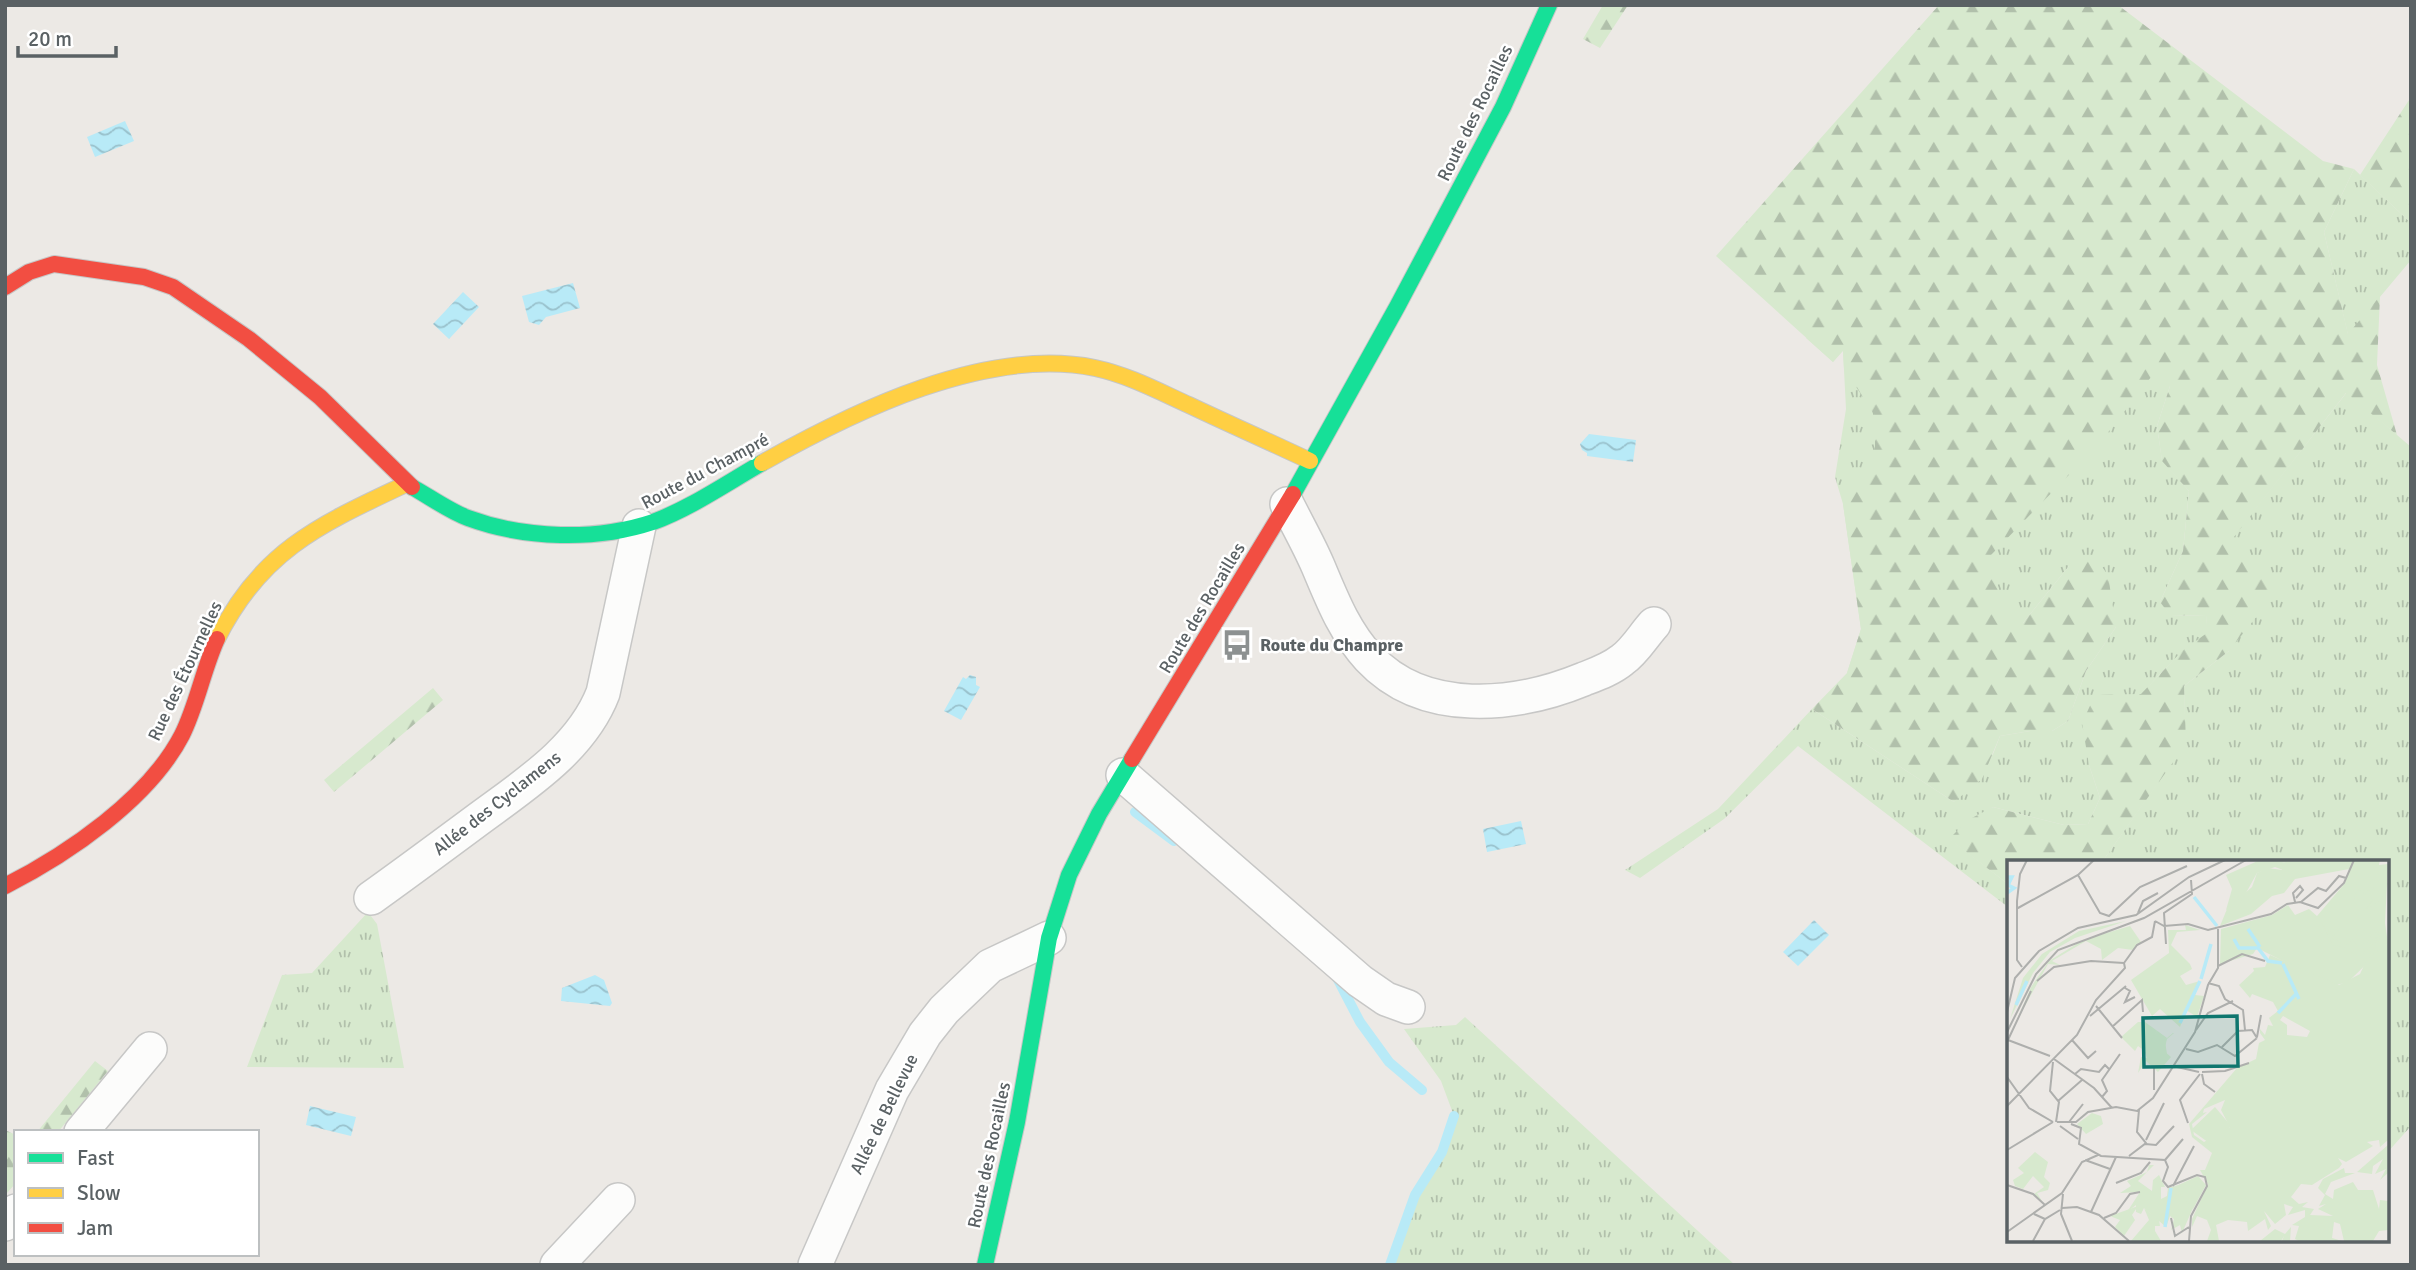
<svg xmlns="http://www.w3.org/2000/svg" width="2416" height="1270" font-family="Signika,sans-serif">
<defs>
<pattern id="grass-tufts" width="24" height="20" patternUnits="userSpaceOnUse" patternTransform="scale(1.75)"><rect width="24" height="20" fill="#d7e9ce"/><path d="M3 7l-1-3M5 7V3M7 7l1-3M15 17l-1-3M17 17v-4M19 17l1-3" fill="none" stroke="#b1c0ab"/></pattern>
<pattern id="forest-firs" width="22" height="20" patternUnits="userSpaceOnUse" patternTransform="scale(1.75)"><rect width="22" height="20" fill="#d7e9ce"/><path d="M5 1l3.5 6h-7zM16 11l3.5 6h-7z" fill="#b1c0ab"/></pattern>
<pattern id="water-waves" width="16" height="10" patternUnits="userSpaceOnUse" patternTransform="scale(1.75)"><rect width="16" height="10" fill="#b8eaf7"/><path d="M0 5q4-4 8 0t8 0" fill="none" stroke="#99c1cc"/></pattern>
</defs>
<rect width="100%" height="100%" fill="#ece9e5"/>
<path fill="url(#grass-tufts)" d="M2118 5 2170 386 2157 426 2162 460 2189 491 2183 551 2160 602 2171 615 2206 616 2208 633C2157 667 2124 717 2089 765L2100 798 2088 824 2064 825 1993 807 1950 839 2008 884V907L1798 746 1724 819 1640 878 1625 870 1718 809 1812 709 1954 802 1993 754 2000 736 2030 731H2052L2068 721 2086 671 2116 627 2069 566 2023 623 1847 673 1861 629 1843 504 1835 477 1846 409 1843 351 1833 362 1806 338Z
M2354 169 2411 223V260L2348 335 2324 232Z
M2347 392 2411 447V1126L2386 1154V862H2102L2185 744 2184 686 2229 651 2226 546Z
M368 912 377 924 404 1068 247 1067 282 975 312 973Z
M1465 1017 1735 1265H1390L1415 1195 1442 1152 1454 1116 1441 1081 1404 1029 1456 1025Z"/>
<path fill="url(#forest-firs)" d="M1603 5H1628L1600 48 1583 39Z
M1939 5H2118L2323 161 2354 169 2324 232 2348 334 2380 296 2377 365 2397 435 2346 393 2227 546 2277 591 2229 651 2184 686 2186 744 2102 862H2008V884L1949 839 1968 820 1993 807 2064 825 2088 824 2100 798 2089 765 2082 723 2095 695 2141 694 2183 650 2207 633 2206 616 2170 615 2160 602 2183 551 2189 491 2162 461 2157 426 2170 386 2155 372 2099 444 1991 555 2003 608 2023 623 2069 566 2094 556 2108 575 2116 627 2086 671 2068 721 2052 731H2030L2000 736 1982 779 1954 802 1812 709 1847 673 1861 629 1843 504 1875 469V415L1844 369 1843 350 1833 362 1716 256Z
M2411 97V223L2360 175Z
M433 688 443 700 334 792 324 780Z
M95 1061 108 1071 58 1132H37Z
M5 1130 16 1135V1183L5 1195Z"/>
<path fill="url(#water-waves)" d="M125 121 134 141 95 157 87 137Z
M573 283 580 308 546 317 539 325 529 322 522 296Z
M463 292 479 307 449 339 433 324Z
M1589 434 1636 440 1633 462 1587 456V453L1582 450 1580 444Z
M970 675 976 677V685L980 687 961 720 944 711 963 677 966 679Z
M1521 821 1526 844 1487 852 1483 829Z
M1814 920 1829 935 1798 966 1783 952Z
M595 975 604 980 612 1003 610 1006 561 1001 562 988Z
M310 1106 356 1117 351 1136 306 1125Z"/>
<g fill="none" stroke-linecap="round" stroke-linejoin="round">
<path stroke="#b8eaf7" stroke-width="10" d="M1135 812 1174 841
M1336 976 1360 1022 1389 1062 1422 1090
M1390 1265 1415 1195 1442 1152 1454 1116"/>
<defs>
<path id="street" d="M1287 504C1297 524 1309 545 1318 566 1332 599 1344 631 1369 658 1424 717 1516 707 1584 679 1597 674 1611 669 1622 660 1635 651 1643 636 1654 624
M1123 775 1360 981 1386 999 1408 1007
M371 898C406 873 441 847 476 821 523 786 581 750 603 693L639 526
M81 1132 150 1049
M5 1224 16 1211
M557 1265 618 1200
M815 1265 892 1090 925 1034 944 1010 990 966 1049 938"/>
<path id="fast" d="M412 487C430 497 449 511 468 518 525 539 596 541 653 522 691 508 727 483 762 463
M1293 494 1397 307 1503 107 1549 5
M985 1265 1017 1122 1049 938 1069 875 1099 814 1132 759"/>
<path id="slow" d="M762 463C854 411 987 346 1095 368 1128 375 1158 391 1189 405 1229 424 1270 442 1310 461
M217 639C261 550 321 524 406 484"/>
<path id="jam" d="M5 287 29 272 54 264 144 277 173 287 249 339 320 397 412 487
M1132 759 1293 494
M5 886C68 854 149 799 182 735 197 705 203 670 217 639"/>
</defs>
<use href="#street" stroke="#c7c7c6" stroke-width="36"/>
<use href="#fast" stroke="#c6c7c6" stroke-width="18"/>
<use href="#slow" stroke="#c6c7c6" stroke-width="18"/>
<use href="#jam" stroke="#c6c7c6" stroke-width="18"/>
<use href="#street" stroke="#fcfcfb" stroke-width="33"/>
<use href="#fast" stroke="#16e098" stroke-width="16"/>
<use href="#slow" stroke="#ffcf43" stroke-width="16"/>
<use href="#jam" stroke="#f24e42" stroke-width="16"/>
</g>
<defs>
<symbol id="bus-bare" viewBox="-9 -9 18 18"><path d="M-5-6H5V4H4V6H2V4H-2V6H-4V4H-5ZM-3.5-4V0h7V-4ZM-3.5 1.2v1.5H-2V1.2ZM2 1.2v1.5H3.5V1.2Z" fill="#8d9191" stroke="#fff" stroke-width="2.5" paint-order="stroke"/></symbol>
</defs>
<g fill-rule="evenodd">
<use href="#bus-bare" x="1215" y="623" width="44" height="44"/>
</g>
<g text-anchor="middle" stroke-width="5" stroke-linejoin="round" paint-order="stroke">
<g font-size="18" fill="#5a6164" stroke="#fff">
<text transform="translate(1475 113) rotate(-64)" y="6">Route des Rocailles</text>
<text transform="translate(705 471) rotate(-28)" y="6">Route du Champré</text>
<text transform="translate(1202 608) rotate(-59)" y="6">Route des Rocailles</text>
<text transform="translate(185 671) rotate(-65)" y="6">Rue des Étournelles</text>
<text transform="translate(497 803) rotate(-38)" y="6">Allée des Cyclamens</text>
<text transform="translate(884 1114) rotate(-64)" y="6">Allée de Bellevue</text>
<text transform="translate(989 1155) rotate(-78)" y="6">Route des Rocailles</text>
</g>
<g font-size="18" font-weight="bold" fill="#5a6164" stroke="#fff" text-anchor="start">
<text x="1260" y="651">Route du Champre</text>
</g>
</g>
<g transform="translate(2007 860)">
<rect width="382" height="382" fill="#ece9e5"/>
<path d="M287 0H373L372 5 381 4 378 63 381 83 341 122 326 126 250 88 246 94 213 104 214 69 265 55 281 45 288 55 302 49 310 56 338 23 342 9 288 19 277 33 265 36 244 54 213 66 220 49 245 27 250 13 261 8 275 10V3ZM119 61 68 78 43 92 26 113 3 159 16 118 35 94 72 71ZM178 65 193 70 170 72 164 85 183 104 185 109 173 116 179 125 193 121 188 135 197 136 190 157 179 150 173 167 153 149 145 156 124 120 162 93 161 70H179ZM123 66 134 82 126 90 111 88 95 100 94 89 79 81 45 101 53 105 41 104 9 162 24 127 42 101 76 80ZM131 162H138L160 178 166 173H167L160 179 154 176 148 183 158 181 160 194 146 192 144 183 153 176 150 171 139 192 131 186 128 191 114 177ZM28 292 41 302 37 317 43 323 41 330 30 333 35 341 27 334 37 327 26 316 16 329 8 326 6 320 17 313 11 308ZM131 346 125 355 128 360 117 376 108 367 113 360 103 356Z" fill="#d7e9ce"/>
<path d="M253 0H287L275 3 276 10 268 7 250 13 234 42 219 50 225 29 219 15ZM381 23 374 40 358 50 366 40 361 35 354 32 347 39 350 30 366 31 367 25ZM314 62 326 77 333 68V78H323L341 85 346 79 349 85 361 82 366 72 372 73 368 79 375 76 351 98 340 88 326 85ZM381 83V280L373 287 372 280 360 282 366 286 339 302 331 298 335 304 332 308 305 325 294 324 284 337 292 344 301 342 295 347 307 349 303 355 326 356 311 349 319 344 312 346 318 335 311 328 316 319 337 308 338 313H348L324 322 318 334 326 339 327 330 346 322 351 330H366L372 349 373 340 381 341V370L372 371 366 381H337L333 364 327 362 325 378 335 381H292L288 379 292 366 285 365 298 357V350L281 355 286 347 277 344 279 355 268 364 257 351 264 366 261 370 258 359 241 371 240 362 221 360 209 365 212 381H200L204 370 200 360 190 356 185 367V359L201 324 193 310H198L205 293 185 277 182 264 230 208 249 199 252 183 258 180 253 173V169L258 175 261 165 266 166 262 158 271 151 266 142 245 134 243 138 232 125 247 111 246 108 258 107 263 95 332 125 353 114 360 99ZM276 156 303 171 300 177 280 175V165L273 160ZM218 240 214 250 223 267 197 282 187 275 185 264 200 252 196 253 197 249ZM150 171 160 179 157 191 164 197 151 212 139 201 131 213 134 197 140 198 137 190ZM381 285V313L373 320 379 309 368 314 376 299 366 306 365 314 350 312ZM142 305H147L131 321 145 331 146 320 152 315 158 327H154V339L160 336 161 328 175 324 168 327 186 348 175 373 173 365 164 370 167 359 163 356 159 367 137 348 134 354 129 352V345L120 352 133 332 113 333 124 326 120 321 140 312ZM284 367 283 381H275L277 376 274 381H253L268 369 278 374Z" fill="#d7e9ce" fill-rule="evenodd"/>
<path d="M85 253 94 256 96 264 79 274 70 264ZM191 316 199 325 186 349 167 327ZM137 348 152 360 153 366H148V371L154 381H124L142 360Z" fill="#d7e9ce"/>
<path d="M208 247 224 266 205 285 184 270Z" fill="#d7e9ce"/>
<path fill="none" stroke="#b8eaf7" stroke-width="3.5" d="M0 17H5L1 25 7 28 0 33M187 37 210 66M241 69 253 87M227 79 232 88H251L261 101 275 103M276 104 292 139M194 119 204 84M9 145 20 121M271 153 289 134M173 163 193 121M158 367 164 328"/>
<path fill="none" stroke="#aeafad" stroke-width="2" d="M71 15 93 53 102 56 133 27 180 6M288 42 286 33 293 26 296 30 289 38M294 42 311 28 319 31 332 16 339 18M11 48 71 15 87 0M131 53 136 41 151 33M148 61 157 66 181 64 201 70 264 54 280 44 293 42 311 48 337 23 347 0M159 84 157 53 185 34 184 20M117 103 130 85 145 77 148 61M211 106 235 94 258 101M15 107 10 100V41L13 14 20 0M30 121 47 107 84 101 117 103M201 123 212 126 218 139 236 150 238 170M118 128 123 131 118 142 128 137M89 146 115 178M0 152 8 118 32 91 71 68 129 55 182 17 218 0M83 156 119 126M105 167 135 140 136 152M189 170 201 153 226 141M0 172 29 114 51 90 137 58 239 0M250 177 254 155M1 180 43 196M65 180 81 198 89 191M0 182 24 131M215 187 231 171 245 170 250 178M179 189 191 192 210 185 228 196 250 178M47 199 87 228 105 248M46 202 43 231 52 242 49 262M170 207 192 212M195 212 218 211 242 203M68 214 74 209 92 212 98 205 103 210M195 214 197 224 208 232M0 217 22 248 46 262M147 230V208M95 237 100 231 95 220 113 194M51 241 75 220M0 246 70 175 89 140 118 108 117 103M50 262H69L81 252 109 247 130 251 146 238 188 172 201 125 211 108V69M62 262 76 244M181 263 173 240 193 214M64 264 74 268 72 284 94 296 158 300 161 307 156 321 161 327 190 315 198 317 200 326 184 356 182 381M53 266 71 279M139 280 157 243M138 284 149 285 167 266M0 290 46 262M122 296 139 283 130 272 132 250M78 300 103 309M158 300 176 279M109 323 134 313 143 302M0 325 26 334 38 345M166 326 187 286M56 334 54 354 65 381M55 348 70 347 92 355 122 381M84 352 109 297M27 354 38 359 53 350M97 358 109 353 123 334 133 332M164 358 168 376 182 367M0 372 55 333 75 302 91 295M26 381 38 359"/>
<path fill="#0f766e" fill-opacity="0.15" stroke="#0f766e" stroke-width="3.5" d="M230 156 231 206 137 207 136 158Z"/>
<rect width="382" height="382" fill="none" stroke="#5a6164" stroke-width="3.5"/>
</g>
<rect width="2416" height="1270" fill="none" stroke="#5a6164" stroke-width="14"/>
<rect x="14" y="1130" width="245" height="126" fill="#ffffff" stroke="#bdc0c1" stroke-width="2"/>
<rect x="28" y="1153" width="35" height="10" fill="#16e098" stroke="#bdc0c1" stroke-width="2"/>
<text x="77" y="1165" font-size="21" fill="#5a6164">Fast</text>
<rect x="28" y="1188" width="35" height="10" fill="#ffcf43" stroke="#bdc0c1" stroke-width="2"/>
<text x="77" y="1200" font-size="21" fill="#5a6164">Slow</text>
<rect x="28" y="1223" width="35" height="10" fill="#f24e42" stroke="#bdc0c1" stroke-width="2"/>
<text x="77" y="1235" font-size="21" fill="#5a6164">Jam</text>
<path d="M18 46v10h98v-10" fill="none" stroke="#5a6164" stroke-width="3.5"/>
<text x="28" y="46" font-size="21" fill="#5a6164" stroke="#ffffff" stroke-width="5" paint-order="stroke">20 m</text>
</svg>
